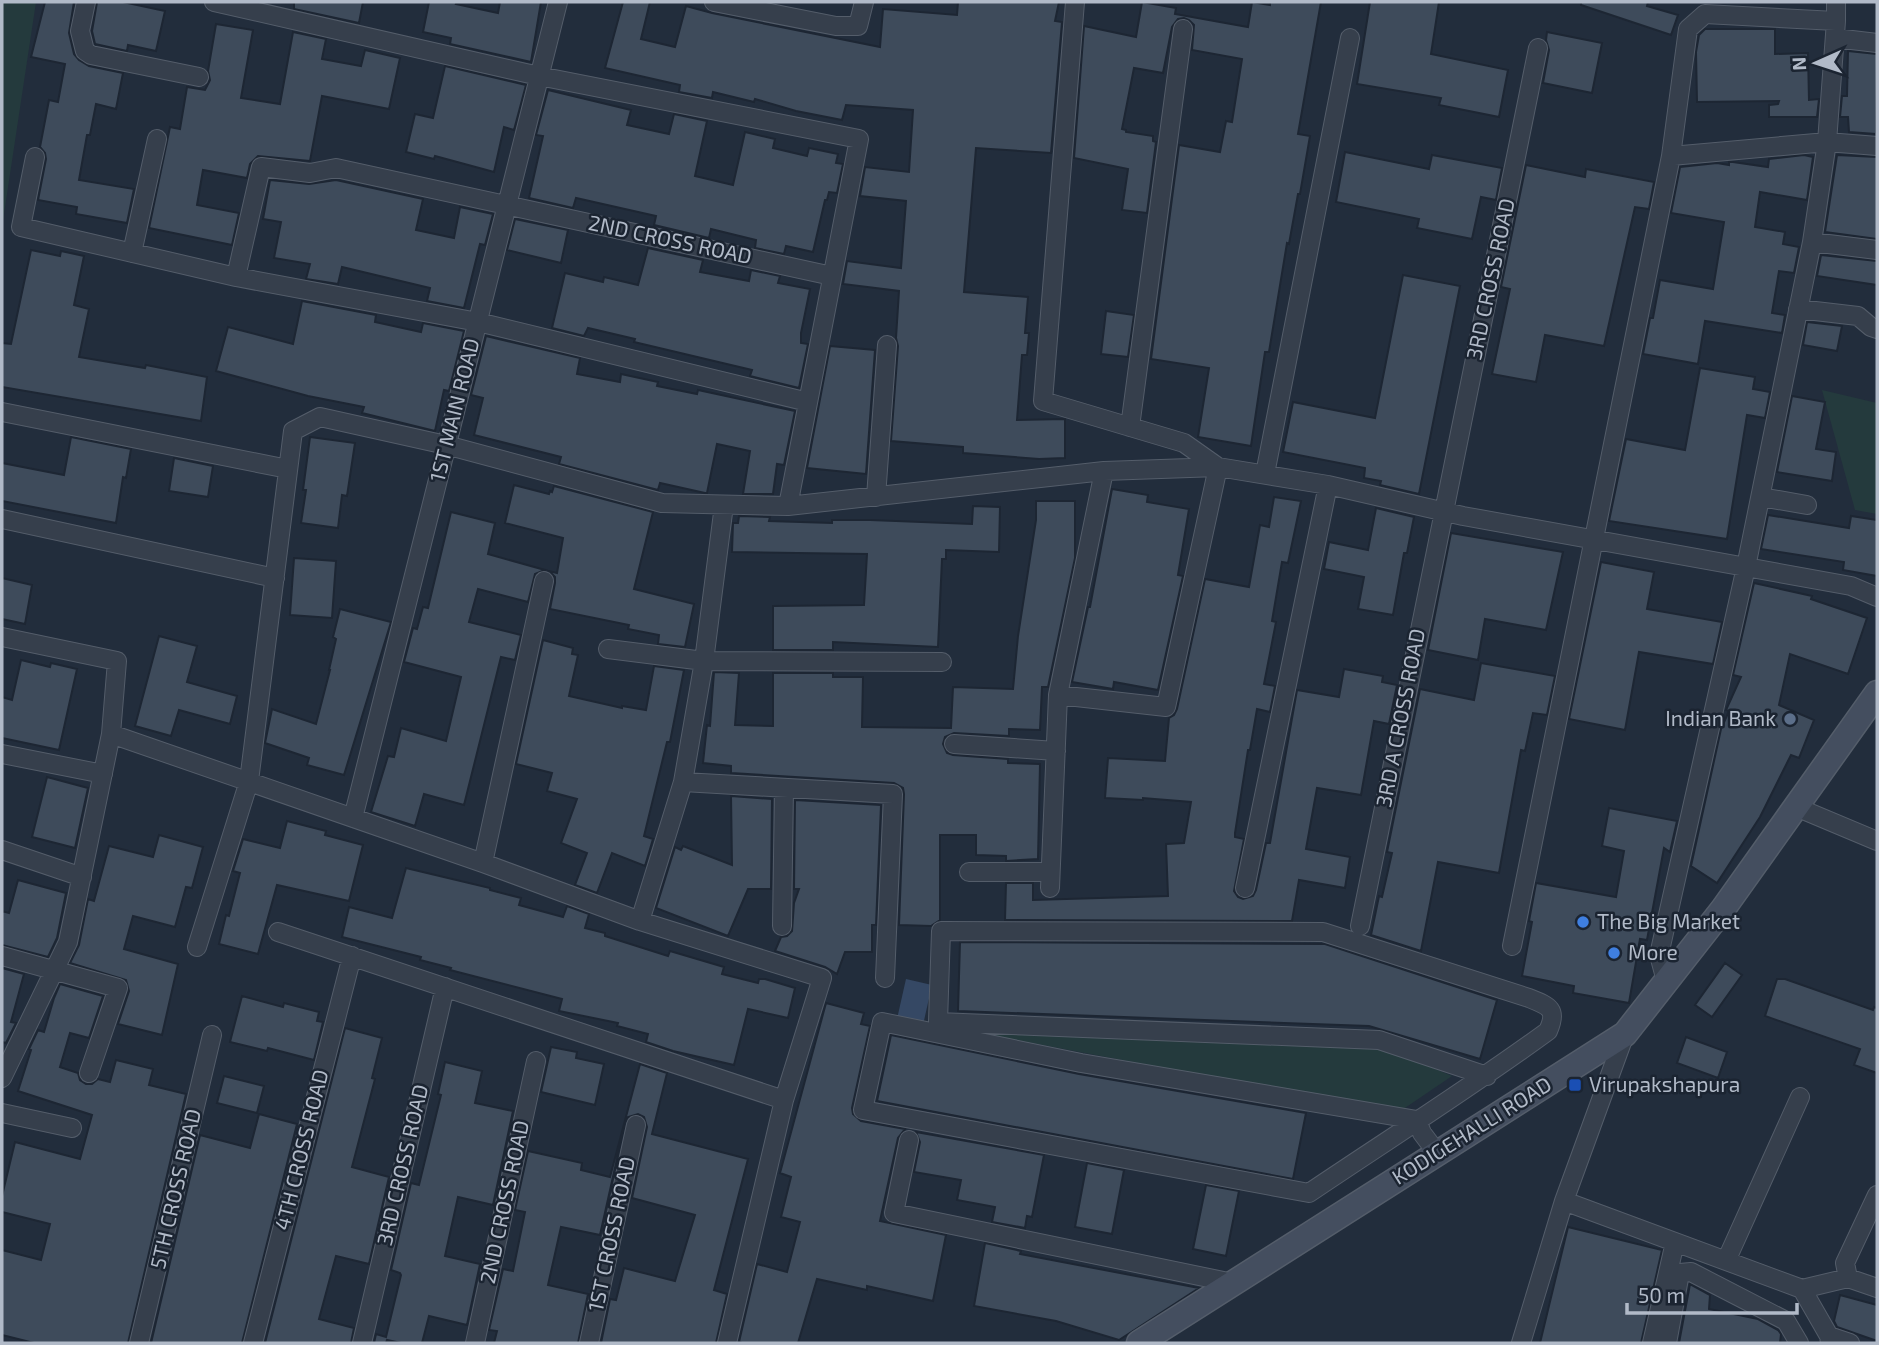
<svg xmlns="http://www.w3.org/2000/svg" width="1879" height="1345" font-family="'Exo 2',sans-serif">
<rect width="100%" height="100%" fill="#222d3c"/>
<path fill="#243a3d" d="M2 2H36L2 227Z
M1822 390 1877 403V514L1855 510Z
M936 1025 1378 1045 1452 1076 1399 1112Z"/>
<path fill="#354864" d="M906 979 932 985 923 1025 897 1019Z"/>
<path fill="#3e4b5b" stroke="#1d2633" stroke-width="2" d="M45 2H74L69 33 74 54 79 60 89 66 123 73 116 109 96 104 90 135H87L79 180 134 189 127 223 76 214 77 207 38 200 46 159 45 153 40 147 49 100 58 102 65 64 31 57Z
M97 2H123L165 11 156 51 128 45 127 51 95 44 92 31Z
M294 2H363L359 23 294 9Z
M429 2H457L456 4 498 13 500 2H541L531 62 450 44 451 38 423 32Z
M623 2H650L641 39 675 47 686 6 712 13 880 47 883 9 957 15 958 2H1059L1055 21 1062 22 1051 153 976 148 964 292 1028 297 1025 333H1029L1027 355H1022L1017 420 1065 419V458L1039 459 963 453V447L891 441 898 346 896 338 899 291 843 284 847 261 901 268 906 201 860 196 865 167 909 172 913 110 846 105 842 120 796 111 755 99 754 102 713 92 712 98 679 92 680 85 605 68Z
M1142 2 1176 8 1175 14 1248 27 1252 2 1270 5V2H1321L1298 134 1310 136 1300 194H1298L1289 244 1287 243 1269 352H1265L1251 446 1198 437 1209 368 1151 359 1179 145 1220 152 1226 121 1232 122 1242 59 1192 50 1194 25 1189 20 1184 18 1178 19 1172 27 1163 73 1134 68 1122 129 1126 130V132L1153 136V141L1156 142 1147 213 1122 210 1128 169 1074 158 1084 26 1136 37Z
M1370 2H1439L1431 54 1508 70 1499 117 1439 105 1441 98 1357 84Z
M1581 2H1648L1647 6 1678 15 1671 35 1581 5Z
M216 24 253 30 241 98 280 104 293 32 326 39 322 59 361 66 365 50 400 58 389 109 322 96 310 161 258 156 250 164 247 178 203 170 197 205 239 213 232 245 149 228 170 127 180 129 187 87 205 90 210 80 208 71Z
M1705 29H1775V54L1808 53 1809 100 1819 99 1817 117H1769V105L1778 104 1779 101 1697 102 1696 52 1699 35Z
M1547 32 1602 43 1592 93 1543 83 1549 50 1546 40Z
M1848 51 1877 54 1876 134 1849 132 1848 117H1840L1842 96H1847Z
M445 66 526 85 514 130 504 127 494 172 435 156 434 159 406 152 415 114 433 118Z
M548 90 631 110 627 125 669 134 674 114 707 121 695 176 733 185 745 132 775 139 773 148 807 156 809 148 838 154 836 163 843 164 837 193 829 192 827 200H825L813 252 786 246 784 254 755 248 756 240 711 229 709 238 654 225 656 216 576 198 573 208 529 198 543 136 536 135Z
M1345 152 1429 169 1432 155 1502 168 1496 200 1481 197 1472 239 1417 228 1419 219 1336 202Z
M1804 155 1813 157 1807 200 1760 192 1755 227 1785 232 1783 244 1799 247 1794 273 1779 271 1772 313 1785 315 1782 333 1705 321 1698 364 1643 354 1650 318H1653L1660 280 1713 289 1724 222 1671 213 1680 167 1717 163 1729 165V162H1733L1768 167 1769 159Z
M1837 155 1877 157V239L1825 232Z
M1526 165 1585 177 1586 169 1654 182 1649 209 1635 207 1604 346 1545 335 1536 382 1492 374 1510 289 1501 287Z
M270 180 309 184 336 180 423 199 416 230 454 238 460 207 493 214 485 245 480 244 464 308 427 301 430 288 342 267 338 284 306 279 310 264 274 258 281 222 263 219Z
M515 219 568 230 561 263 507 250Z
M648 248 703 260 700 272 749 281 751 270 780 276 778 283 810 289 801 333V343L808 344 799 388 750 376 752 370 634 342 635 339 588 328 584 336 552 328 565 273 603 282 604 277 638 285Z
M31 250 60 256 61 251 84 256 74 305 89 309 79 357 145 368 146 365 207 377 201 421 2 387V343L11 344Z
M1821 255 1877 261V285L1817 276Z
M1403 275 1460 286 1419 494 1380 485 1381 481 1364 478 1365 468 1283 452 1293 402 1375 418Z
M302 301 376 315 375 322 421 332 423 323 464 331 449 391 444 390 435 431 362 413 364 407 308 396 216 371 228 327 293 344Z
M1106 311 1134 315 1128 357 1101 354Z
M1807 322 1842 326 1837 351 1803 345Z
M486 336 580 358 577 374 620 382 621 374 658 382 657 386 697 394 698 390 795 411 784 465 777 464 773 494H743L750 451 717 444 707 493H705L660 483 658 490 559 464 561 457 474 435 483 398 471 395Z
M830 346 875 350 866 474 807 468Z
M1700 368 1755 377 1753 389 1770 392 1765 418 1747 415 1727 539 1609 521 1626 439 1685 450Z
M1792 396 1825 402 1816 449 1836 452 1832 481 1777 472Z
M71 437 131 449 126 478 123 477 116 523 2 501V463L64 475Z
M310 437 355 443 347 496 342 495 338 528 301 523 306 490H303Z
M174 458 213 466 208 497 169 491Z
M514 485 549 494 550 491 552 492 554 486 653 512 634 589 694 604 685 647 658 644 659 635 628 629 629 625 550 609 555 583V577L549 571 557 573 563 538 505 523Z
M1112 489 1148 495 1147 502 1189 509 1178 575 1183 576 1158 690 1114 682 1113 689 1072 682 1088 607H1090Z
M1274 497 1301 501 1288 563 1282 562 1272 621 1276 622 1264 684 1275 686 1270 712 1257 709 1250 750H1248L1235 833V837L1244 839 1234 891 1238 897 1243 899 1253 896 1256 890 1266 843H1270L1297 690 1339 697 1344 669 1383 676 1382 682 1397 685 1389 724 1374 721 1361 795 1317 788 1306 849 1350 857 1345 888 1299 880 1292 921 1005 920 1006 883H1033V900L1168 896 1166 844 1184 843 1191 802 1143 798V800L1105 798 1108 758 1165 761 1169 718 1174 715 1177 709 1205 579 1249 587 1260 525 1269 527Z
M1036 501H1075V558L1048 687H1042L1040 730 1009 729V736L954 733 945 737 943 744 947 753 953 755 1008 759V763L1040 764 1038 859 1006 861V856L976 855V835H940V920L931 926 899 925 904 794 903 788 894 783 731 773V766L703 763 707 725 710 726 714 672 739 673 735 725 773 726V673H833V677H863L862 727 951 728 953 687 1013 689 1018 636 1036 520Z
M973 506 1000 507 999 552 946 550V559H942L938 647 833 642V650H773V606L864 605 867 554 732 552 733 523H738L739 516 770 517 769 521 832 523V520H870L972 524Z
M1376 508 1414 517 1407 553H1404L1393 615 1358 609 1364 577 1324 569 1329 542 1368 550Z
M451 512 495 523 488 554 545 570 535 574 528 602 478 589 469 622 521 635 515 660 501 657 464 805 424 794 415 826 371 812 388 756 394 757 401 728 446 741 461 677 404 662 413 628 417 629 423 607 428 608Z
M1768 515 1849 528 1851 516 1877 520V576L1843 570 1844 562 1761 549Z
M1451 533 1563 552 1546 630 1485 619 1478 660 1428 650Z
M294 558 336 561 332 618 290 615Z
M1601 562 1654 572 1647 609 1722 622 1713 664 1639 652 1625 730 1569 719Z
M2 578 32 585 25 624 2 619Z
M1754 583 1812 596 1811 599 1867 618 1848 674 1790 654 1779 705 1814 720 1799 758 1791 755 1760 817 1717 883 1691 866 1721 729 1729 711 1726 710 1741 677 1733 675Z
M340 609 391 622 344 775 307 765 309 758 265 743 272 709 316 724 330 670H329L336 639 333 637Z
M159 636 197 646 187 682 237 696 230 724 179 710 171 736 135 726Z
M543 640 573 648 572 654 578 655 569 696 622 708V706L646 710 654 666 684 670 670 742H667L644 836 653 839 645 866 612 853 597 893 575 885 587 853 561 843 577 799 547 791 552 773 516 764Z
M21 660 50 667 51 663 77 669 59 750 2 738V697L12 700Z
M1481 663 1555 676 1547 715 1533 713 1525 751 1521 750 1499 873 1438 862 1421 951 1371 935 1379 896 1382 897 1392 853 1387 852 1420 689 1474 700Z
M47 777 88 788 75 848 32 837Z
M731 796 772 799 771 889H748L728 936 656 908 675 847 681 850 683 846 732 865Z
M795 800 881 805 876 925H872V952H845L837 974 825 967 775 951 781 937 787 936 792 931 794 903 799 889H794Z
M1609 808 1677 821 1670 852 1664 848 1647 940 1640 939 1629 1003 1573 993 1574 986 1522 976 1532 922 1529 921 1536 883 1616 897 1624 851 1602 846Z
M287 821 326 831 325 835 363 845 349 901 277 885 258 954 219 944 226 915 229 916 240 873 233 871 243 839 280 848Z
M159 835 203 847 192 888 186 887 175 927 133 916 124 949 178 964 162 1035 118 1024 129 991 126 980 70 963 79 945 88 899 94 901 109 846 153 857Z
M406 868 490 888V890L521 898 519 905 563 917 567 906 589 914 585 928 605 933V936L668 956 670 951 724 967 722 974 758 983 759 979H765L795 988 788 1018 748 1009 734 1065 673 1051 646 1042 648 1034 617 1026 618 1023 559 1011 562 999 450 970 451 968 420 960 421 957 342 937 349 907 392 918Z
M18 880 66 893 57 938 48 957 2 945V911L9 913Z
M960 942 1325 944 1497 1000 1480 1059 1369 1026 958 1011Z
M1725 963 1742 975 1712 1017 1695 1005Z
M2 968 24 974 11 1022 16 1023 6 1043 2 1042Z
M1777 979H1785L1873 1010 1874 1007 1877 1008V1073L1854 1065 1860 1049 1765 1016Z
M60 984 103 996 89 1038 70 1033 60 1067 78 1073 80 1080 86 1084H92L98 1079 110 1082 116 1060 153 1069 149 1085 186 1094 128 1343H34L2 1335V1250L41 1260 50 1224 2 1212V1196L15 1142 80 1159 92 1115 18 1091 31 1050 29 1049 38 1030 44 1032 54 998Z
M242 996 283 1007 284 1003 319 1012 317 1021 323 1022 314 1060 268 1048 267 1051 230 1042Z
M826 1003 864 1013 861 1024 870 1026 852 1108 853 1114 861 1121 905 1129 898 1138 880 1221 946 1235 933 1301 867 1286V1290L817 1279 798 1343H742L739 1342 757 1264 787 1272 800 1222 781 1217 791 1177 780 1173Z
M345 1028 382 1038 372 1078 375 1079 352 1167 389 1177 369 1264 336 1256 319 1319 354 1328 351 1343H265Z
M891 1035 1079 1074 1306 1113 1293 1179 877 1101Z
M1686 1037 1727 1052 1718 1078 1677 1063Z
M551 1047 577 1052 576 1058 604 1064 595 1105 541 1092Z
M445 1062 482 1071 475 1103 513 1111 493 1205 458 1197 445 1256 480 1264 467 1325 429 1316 422 1343H401L387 1340 386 1343H374L376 1334 386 1337 401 1275 400 1273 391 1270 411 1183 419 1185 441 1095 438 1094Z
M640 1064 667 1073 652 1134 748 1159 714 1290 727 1294 716 1343H601L610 1299 616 1300 624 1268 675 1281 695 1215 632 1198 647 1127 644 1117 638 1114 628 1117 625 1123 600 1235 561 1227 548 1285 588 1294 578 1343H494L497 1331 489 1330 503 1269 513 1271 525 1212 515 1210 528 1151 582 1163 581 1170 610 1177Z
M224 1076 264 1086 257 1113 217 1103Z
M259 1114 297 1124 242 1343H151L200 1135 250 1148Z
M916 1132 1044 1155 1032 1217 1027 1216 1025 1228 992 1222 995 1207 957 1200 961 1180 914 1172 920 1142Z
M1087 1163 1124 1170 1112 1234 1075 1227Z
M1206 1185 1239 1191 1226 1256 1193 1249Z
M1568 1227 1662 1250 1641 1343H1540Z
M985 1243 1021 1251 1020 1254 1199 1288 1119 1340 1056 1321 974 1306Z
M1690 1284 1710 1295 1709 1309 1758 1319 1778 1330 1781 1334 1780 1343H1679Z
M1840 1295 1877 1305V1341L1837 1327 1834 1321Z"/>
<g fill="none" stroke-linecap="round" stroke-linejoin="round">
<defs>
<path id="street" d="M86 2 80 31 85 51 91 55 199 77
M214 2 539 76 859 139 788 506
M714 2 836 26H858L864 2
M1835 38 1877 43
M1671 156 1688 29 1705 14 1836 21
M35 157 21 227 236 277 478 322 808 402
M1812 242 1877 250
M132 253 157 139
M236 277 261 167 310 173 336 168 832 276
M1798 309 1858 316 1871 327 1877 329
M2 412 288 469
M1130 427 1183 29
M1265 474 1350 38
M876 497 887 345
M1761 497 1807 505
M2 519 275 578
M2 637 117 661 111 734 68 942 2 1078
M608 649 704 661 942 662
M1058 695 1166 707 1218 467 1184 443 1043 401 1075 2
M111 734 483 863 640 921 822 978 784 1100 727 1343
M954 744 1056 751
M2 754 103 774
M683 782 893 794 885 978
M1796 807 1877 841
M353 818 558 2
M2 850 82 877
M483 863 544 581
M969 872H1050
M1050 888 1058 695 1104 471
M1245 888 1328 485
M640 921 683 782 704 661 724 505
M782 926 784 788
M1360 926 1538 48
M278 932 784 1100
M1512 946 1671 156 1827 142 1877 146
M197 947 249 781 293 431 320 417 446 445 662 503 788 506 1104 471 1218 467 1328 485 1463 516 1851 586 1877 597
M2 956 118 988 89 1073
M1666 981 1659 955 1746 567 1812 242 1827 142 1836 21V2
M2 1113 72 1128
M909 1140 894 1213 1233 1283
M1437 1153 1422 1133 1417 1120 1081 1063 882 1022 863 1110 1309 1193C1389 1139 1470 1088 1548 1031 1558 1009 1549 1006 1529 998L1323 932 941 931 938 1022 1379 1040 1487 1076
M1564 1201 1802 1289 1829 1336 1830 1343
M1726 1261 1800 1097
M1848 1278 1845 1263 1877 1195
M1802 1289 1848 1278 1877 1288
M1829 1336 1850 1343
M139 1343 212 1035
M253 1343 352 956
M362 1343 445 987
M475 1343 536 1061
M589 1343 636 1125
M1521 1343 1564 1201 1625 1034
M1652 1343 1675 1242
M1667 1343 1680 1273 1691 1272 1786 1321 1799 1343"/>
<path id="secondary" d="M1139 1343 1625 1034 1723 909 1877 693"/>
</defs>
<use href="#street" stroke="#545d6a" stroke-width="20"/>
<use href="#secondary" stroke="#545d6a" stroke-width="27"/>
<use href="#street" stroke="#363f4c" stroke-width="18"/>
<use href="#secondary" stroke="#444e5f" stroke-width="24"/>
</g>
<circle fill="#5c6f8a" stroke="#1b2431" stroke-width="2.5" cx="1790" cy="719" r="7"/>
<g fill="#3f7fe0" stroke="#1b2431" stroke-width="2.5">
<circle cx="1583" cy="922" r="7"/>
<circle cx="1614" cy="953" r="7"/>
</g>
<rect fill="#1a4fb4" stroke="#1b2431" stroke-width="2.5" x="1568" y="1078" width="14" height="14" rx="3.5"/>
<g text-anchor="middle" stroke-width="5" stroke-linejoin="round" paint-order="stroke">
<g font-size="21" fill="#b1bac8" stroke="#1b2431">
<text transform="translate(670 240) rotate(12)" y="7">2ND CROSS ROAD</text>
<text transform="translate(1491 279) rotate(-78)" y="7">3RD CROSS ROAD</text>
<text transform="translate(455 410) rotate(-76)" y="7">1ST MAIN ROAD</text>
<text transform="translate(1401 718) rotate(-79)" y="7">3RD A CROSS ROAD</text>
<text transform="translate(1472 1131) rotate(-32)" y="7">KODIGEHALLI ROAD</text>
<text transform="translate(302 1150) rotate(-76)" y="7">4TH CROSS ROAD</text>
<text transform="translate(403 1165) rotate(-77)" y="7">3RD CROSS ROAD</text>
<text transform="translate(176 1189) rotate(-77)" y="7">5TH CROSS ROAD</text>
<text transform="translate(505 1202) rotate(-78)" y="7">2ND CROSS ROAD</text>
<text transform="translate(612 1234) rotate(-78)" y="7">1ST CROSS ROAD</text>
</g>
<g font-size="21" fill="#b1bac8" stroke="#1b2431" text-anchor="start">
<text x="1776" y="726" text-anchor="end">Indian Bank</text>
<text x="1597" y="929">The Big Market</text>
<text x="1628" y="960">More</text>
<text x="1589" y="1092">Virupakshapura</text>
</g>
</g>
<rect width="1879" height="1345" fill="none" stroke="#b1bac8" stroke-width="7"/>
<g transform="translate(1816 63) rotate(267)" stroke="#1b2431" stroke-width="5" paint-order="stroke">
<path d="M0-5L12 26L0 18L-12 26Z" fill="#b1bac8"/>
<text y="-10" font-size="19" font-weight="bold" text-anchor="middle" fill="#b1bac8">N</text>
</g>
<path d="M1627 1303v10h170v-10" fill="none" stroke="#b1bac8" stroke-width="3.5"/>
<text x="1638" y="1303" font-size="21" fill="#b1bac8" stroke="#1b2431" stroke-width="5" paint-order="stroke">50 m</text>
</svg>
